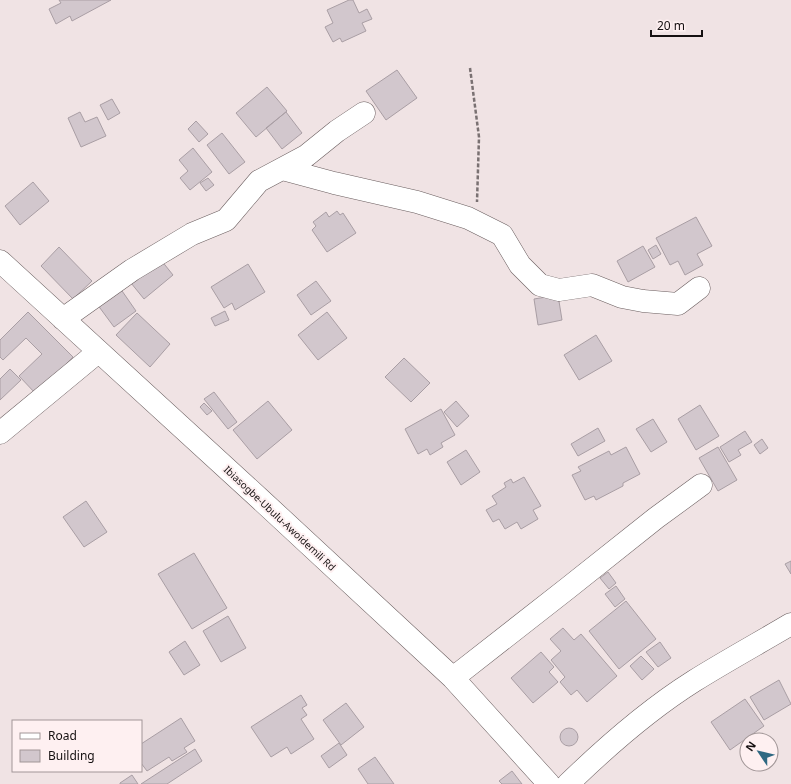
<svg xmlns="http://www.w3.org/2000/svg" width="791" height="784" font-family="'Noto Sans',sans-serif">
<rect width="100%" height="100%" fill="#f0e3e4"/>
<path fill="#d2c7cd" stroke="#a99ea4" d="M59 0H111L72 21 70 16 56 24 49 9 61 3Z
M349 0H353L359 13 367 9 372 19 362 23 366 31 342 42 340 38 333 42 325 27 333 23 327 10Z
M397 70 417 98 386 120 366 91Z
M267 87 287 111 256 137 236 113Z
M112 99 120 113 108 120 100 105Z
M80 112 85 122 97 117 106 136 81 147 68 118Z
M286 112 302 133 282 149 266 128Z
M196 121 208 134 199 142 188 129Z
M222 133 245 162 229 174 207 145Z
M193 148 212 172 190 190 180 178 188 171 179 160Z
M208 178 214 185 206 191 200 183Z
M33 182 49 201 20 225 5 206Z
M337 211 340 215 343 213 356 233 327 252 312 230 316 226 313 222 326 212 329 217Z
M696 217 712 246 697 254 703 265 685 275 678 261 670 265 656 238Z
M656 245 661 254 653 259 648 250Z
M643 246 655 267 628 282 617 261Z
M59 247 92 281 73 299 41 266Z
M161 260 173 275 144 299 131 283Z
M248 264 265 292 235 310 232 303 224 308 211 287Z
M316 281 331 301 311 315 297 295Z
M120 288 136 311 114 327 97 304Z
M558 295 562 320 538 325 534 299Z
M225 311 229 320 215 326 211 318Z
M28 312 73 357 36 394 19 376 42 354 26 338 3 360 0 357V340Z
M327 312 347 338 318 360 298 335Z
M137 313 170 344 150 367 116 335Z
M596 335 612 361 579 380 564 355Z
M404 358 430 383 411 402 385 377Z
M10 369 21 380 0 400V379Z
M214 392 237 422 228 429 204 399Z
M268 401 292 430 257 459 233 430Z
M456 401 469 416 457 427 444 412Z
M204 403 212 411 207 415 200 407Z
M700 405 719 436 696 450 678 419Z
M441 409 455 435 441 443 443 447 430 455 427 449 418 454 405 429Z
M653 419 667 442 651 452 636 429Z
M598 428 605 441 578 456 571 444Z
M745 431 752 442 738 450 741 455 729 462 720 447Z
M762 439 768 448 760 454 754 445Z
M626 447 640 474 623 483V486L596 500 594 496 585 500 572 475 581 471 578 467 609 451 611 455Z
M718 447 737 480 718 491 699 458Z
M466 450 480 472 461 485 447 462Z
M524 477 541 506 533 510 538 519 521 529 517 522 505 529 499 519 493 522 486 510 497 504 492 496 506 487 504 483 511 479 513 483Z
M86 501 107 532 84 547 63 517Z
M194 553 227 608 192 629 158 574Z
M791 561V574L785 564Z
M608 572 616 583 609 589 600 578Z
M616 586 625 599 615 607 605 594Z
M626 601 656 639 619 669 589 631Z
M228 616 246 648 221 662 203 631Z
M563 628 574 640 581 634 617 676 587 702 577 690 571 695 560 682 565 677 551 660 561 651 550 639Z
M185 641 200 665 184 675 169 652Z
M660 642 671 658 658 667 646 652Z
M541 652 554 667 549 672 558 682 533 703 511 678Z
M641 656 654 669 642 680 630 666Z
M779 680 791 704 764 720 750 697Z
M301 695 307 705 302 708 307 715 301 719 314 739 291 754 287 747 271 757 251 727Z
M745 699 764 726 730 750 711 722Z
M346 703 364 727 341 745 323 720Z
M181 718 195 741 184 748 187 752 172 761 169 757 147 771 141 763V744Z
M560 737a9 9 0 1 1 18 0a9 9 0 1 1-18 0Z
M339 743 347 755 329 768 321 756Z
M195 749 202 761 167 784H141Z
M375 757 394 784H368L358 769Z
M512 771 522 784H502L499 781Z
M132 775 138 784H120V783Z"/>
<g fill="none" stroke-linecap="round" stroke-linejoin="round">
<defs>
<path id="minor" d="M282 169 334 183 417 202 468 218 502 235 520 265 540 285 559 290 592 285 622 297 643 301 678 304 699 288
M0 261 260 499 453 678 549 784
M63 319 132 270 192 234 226 220 259 181 306 156 337 131 364 113
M0 433 98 352
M453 678 568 588 656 518 701 485
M568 784C607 746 648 710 694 681 726 661 759 643 791 624"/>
</defs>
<use href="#minor" stroke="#6a5e5f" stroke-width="23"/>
<path stroke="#7a7172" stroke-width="2.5" stroke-dasharray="4 2" stroke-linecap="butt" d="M470 68 479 137 477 202"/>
<use href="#minor" stroke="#fff" stroke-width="22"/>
</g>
<g text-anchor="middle" stroke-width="4" stroke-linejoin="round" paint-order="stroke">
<g font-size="10" fill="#151011" stroke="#fef0f1">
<text transform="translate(280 518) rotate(43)" y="4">Ibiasogbe-Ubulu-Awoidemili Rd</text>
</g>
</g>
<rect x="12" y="720" width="130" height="52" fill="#fef0f1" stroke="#a19697"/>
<rect x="20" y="733" width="20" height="6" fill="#ffffff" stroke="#a19697"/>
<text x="48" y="740" font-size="12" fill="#151011">Road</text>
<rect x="20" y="750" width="20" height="12" fill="#d2c7cd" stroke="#a19697"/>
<text x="48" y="760" font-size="12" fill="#151011">Building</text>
<g transform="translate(759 752) rotate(305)"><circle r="19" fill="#fef0f1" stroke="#a19697"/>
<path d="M0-3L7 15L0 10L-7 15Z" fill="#2f6882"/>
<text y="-6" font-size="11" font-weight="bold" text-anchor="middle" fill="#151011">N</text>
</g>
<path d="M651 30v6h51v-6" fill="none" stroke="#151011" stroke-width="2"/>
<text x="657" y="30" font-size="12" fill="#151011" stroke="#fef0f1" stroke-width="3" paint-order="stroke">20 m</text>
</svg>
